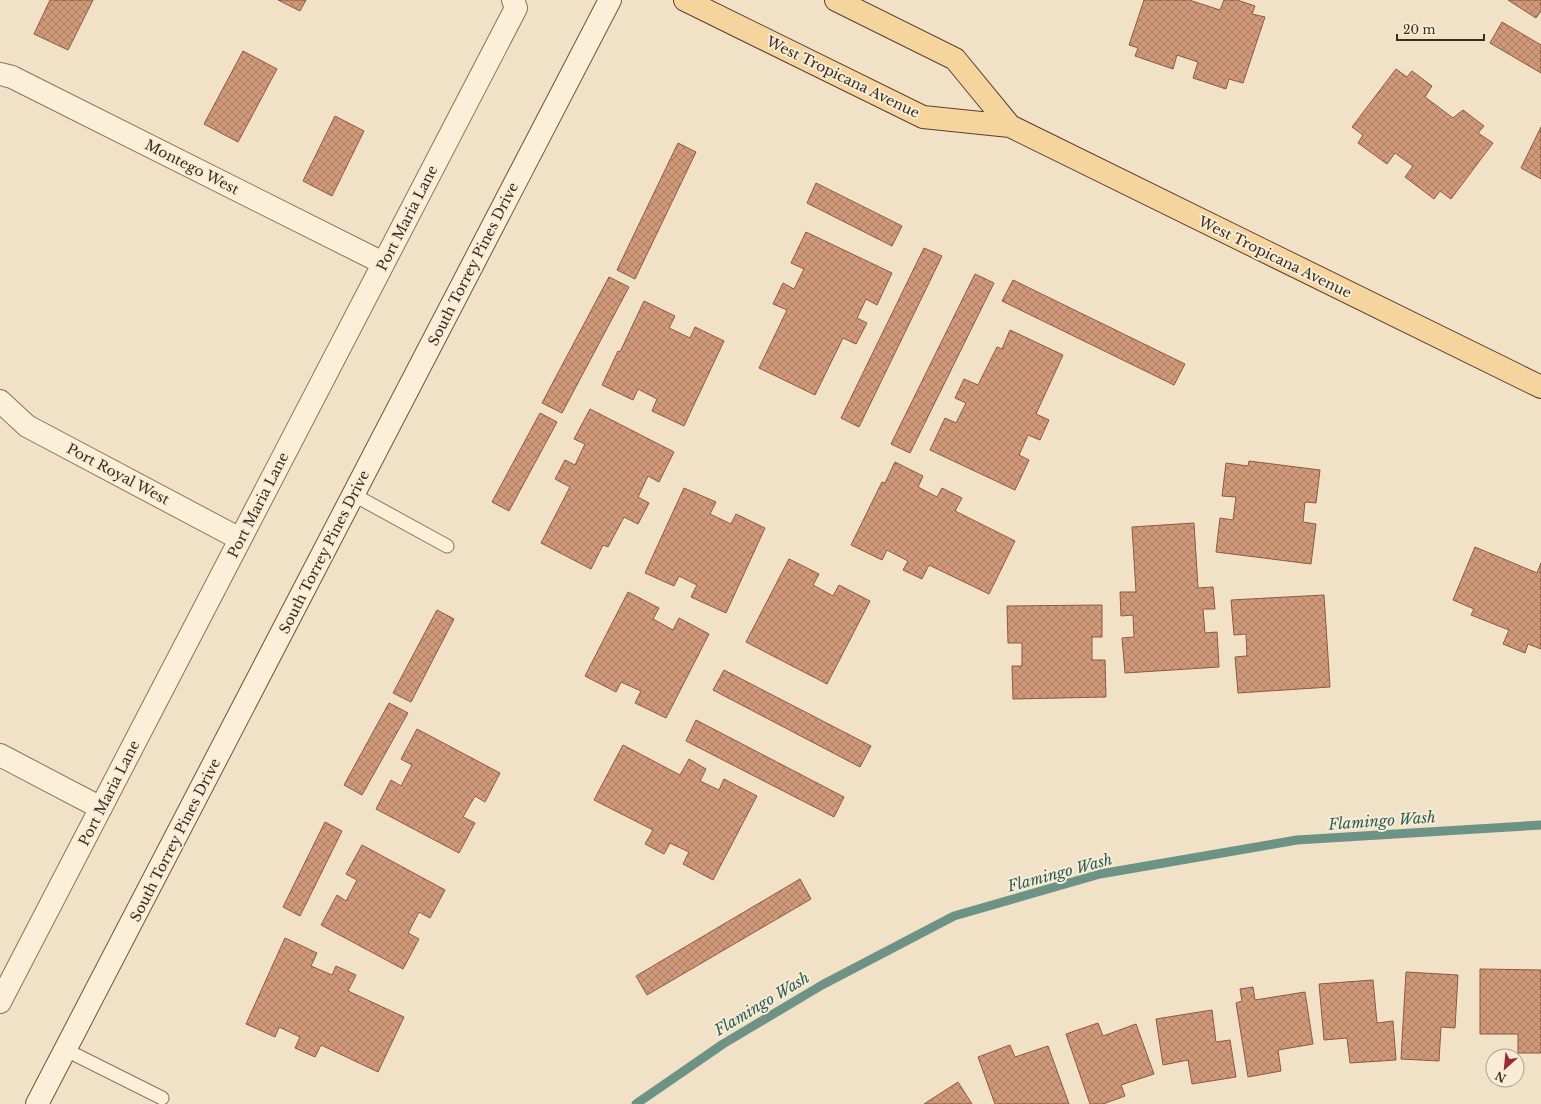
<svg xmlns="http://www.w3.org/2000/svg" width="1541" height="1104" font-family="'Libre Baskerville',serif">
<defs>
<pattern id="building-cross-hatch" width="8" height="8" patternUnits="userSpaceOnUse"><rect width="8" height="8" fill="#d0997a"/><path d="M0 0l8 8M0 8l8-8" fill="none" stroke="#aa7d63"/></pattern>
</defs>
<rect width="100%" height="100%" fill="#f1e1c6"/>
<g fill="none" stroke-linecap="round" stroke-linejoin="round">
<path stroke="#6d9387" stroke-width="9" d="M636 1104 723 1044 822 985 954 916 1100 874 1297 840 1541 825"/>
</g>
<path fill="url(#building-cross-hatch)" stroke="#8e593f" d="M50 0H93L68 50 34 34Z
M278 0H306L300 11Z
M1144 0H1189L1220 10 1224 0H1237L1255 6 1252 14 1265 17 1243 83 1229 79 1226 89 1193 78 1198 62 1177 55 1173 69 1135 56 1138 48 1129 45Z
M1508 0H1541V11L1536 18Z
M1502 22 1541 45V73L1490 43Z
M243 51 277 69 238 142 204 124Z
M1396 69 1407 77 1412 71 1432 86 1425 97 1453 118 1463 110 1484 126 1478 133 1493 143 1451 199 1440 191 1434 199 1405 177 1413 166 1395 153 1387 164 1358 143 1363 135 1352 127Z
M335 116 364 131 332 196 303 181Z
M1541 127V179L1521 168Z
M678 143 696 152 635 279 617 270Z
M816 183 902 226 892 246 807 203Z
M806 232 892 273 877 305 866 299 857 318 867 323 856 344 843 338 815 395 759 368 787 310 773 304 783 283 794 289 804 269 791 263Z
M924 248 942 256 859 427 841 418Z
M975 274 994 283 910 453 891 444Z
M609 277 629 287 562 413 542 403Z
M1013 280 1185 364 1174 385 1002 301Z
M644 301 675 316 669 328 690 338 695 327 724 341 684 426 652 411 657 399 638 389 633 400 602 385 618 351 620 352Z
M1010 330 1063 355 1036 414 1049 420 1040 440 1028 435 1019 455 1029 460 1015 490 930 450 945 418 956 423 966 403 955 398 964 379 978 385 997 347 1002 349Z
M590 409 674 452 659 482 648 476 638 497 649 503 638 524 624 517 608 547 603 545 591 569 541 543 570 487 555 479 565 460 575 465 585 444 574 439Z
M540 413 557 422 509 511 492 502Z
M1249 461 1320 470 1316 503 1305 502 1303 522 1316 524 1311 564 1216 552 1220 518 1233 520 1236 497 1222 496 1226 463 1248 466Z
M895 462 923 476 918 487 937 497 942 488 962 498 955 511 1015 541 989 594 929 565 922 579 903 570 908 561 887 550 882 560 851 545 882 482 885 483Z
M684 488 716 502 710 514 731 524 736 514 765 528 726 613 691 597 697 585 679 576 674 586 645 573Z
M1194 523 1198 588 1213 587 1215 609H1203L1205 633 1217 632 1219 667 1125 673 1122 638 1134 637 1133 615 1121 616 1120 592H1136L1132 527Z
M1475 547 1537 573 1541 563V649L1528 644 1525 653 1503 644 1509 630 1471 615 1474 609 1453 600Z
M789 559 819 574 813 585 833 596 839 585 870 601 827 684 746 642Z
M628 592 659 608 653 619 673 630 679 618 709 634 666 718 635 703 641 691 621 682 616 692 585 676Z
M1324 595 1330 687 1238 693 1235 657 1247 656 1246 634 1234 635 1231 600Z
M1102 605V637H1092V660H1105L1106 697 1013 699 1012 666H1022V643H1008L1007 606Z
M437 610 454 619 411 702 393 693Z
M724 670 871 746 860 767 713 690Z
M389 703 408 713 362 795 344 785Z
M696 720 844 797 834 817 686 741Z
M417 729 500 773 485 802 475 796 463 817 475 823 459 853 376 809 391 780 401 786 412 765 401 759Z
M623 745 680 775 689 759 706 769 700 781 719 790 724 779 757 796 713 880 683 864 689 852 670 843 664 854 645 844 653 830 594 800Z
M325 822 342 831 300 916 283 907Z
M362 845 445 890 430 918 419 912 408 933 419 939 403 969 321 925 337 895 346 901 357 880 346 874Z
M800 879 811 899 647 995 636 976Z
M285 938 317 953 311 966 332 975 336 966 356 975 348 991 404 1017 378 1072 321 1045 315 1057 295 1048 300 1037 279 1027 275 1037 246 1024Z
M1480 969 1541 970V1053H1518V1034H1480Z
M1406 972 1458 975 1455 1028 1441 1027 1439 1061 1401 1059Z
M1373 980 1377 1023 1393 1021 1396 1060 1350 1063 1347 1038 1324 1040 1319 984Z
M1253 987 1255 1000 1305 992 1313 1044 1278 1050 1281 1071 1248 1077 1236 1003 1242 1001 1240 989Z
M1212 1010 1216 1042 1230 1040 1236 1077 1192 1084 1188 1060 1163 1065 1156 1019Z
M1098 1023 1103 1036 1136 1024 1154 1074 1121 1085 1125 1096 1103 1104H1090L1066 1034Z
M1010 1045 1015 1057 1048 1046 1069 1104H995L978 1057Z
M958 1082 972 1104H924Z"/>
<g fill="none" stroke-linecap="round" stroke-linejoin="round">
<defs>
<path id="lane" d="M354 495 447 546
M66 1050 162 1098"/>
<path id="street" d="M0 74 12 77 383 263
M0 401 27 426 240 539
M0 755 101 808
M0 1002 516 8 513 0"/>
<path id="secondary" d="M37 1104 610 0"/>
<path id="primary" d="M685 0 923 117 1010 126 1541 387
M836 0 955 59 1010 126"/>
</defs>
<use href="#lane" stroke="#8d725a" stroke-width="15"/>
<use href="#street" stroke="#8d725a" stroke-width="24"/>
<use href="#secondary" stroke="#6f533d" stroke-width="24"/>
<use href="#primary" stroke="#5b402e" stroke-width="24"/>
<use href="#lane" stroke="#fbefda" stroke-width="13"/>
<use href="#street" stroke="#fbefda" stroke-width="22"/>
<use href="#secondary" stroke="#fbefda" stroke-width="22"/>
<use href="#primary" stroke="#f5d49d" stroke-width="22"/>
</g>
<g text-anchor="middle" stroke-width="4" stroke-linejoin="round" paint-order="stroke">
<g font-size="14" fill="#3d2b1f" stroke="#f7ecd6">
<text transform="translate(843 77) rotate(26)" y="5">West Tropicana Avenue</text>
<text transform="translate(192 167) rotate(27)" y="5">Montego West</text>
<text transform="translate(407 218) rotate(-63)" y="5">Port Maria Lane</text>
<text transform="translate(1275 257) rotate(26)" y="5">West Tropicana Avenue</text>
<text transform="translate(473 264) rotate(-63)" y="5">South Torrey Pines Drive</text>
<text transform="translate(118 474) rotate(28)" y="5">Port Royal West</text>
<text transform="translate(258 505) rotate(-63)" y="5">Port Maria Lane</text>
<text transform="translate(324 552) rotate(-63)" y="5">South Torrey Pines Drive</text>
<text transform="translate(109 793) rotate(-63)" y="5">Port Maria Lane</text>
<text transform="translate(175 840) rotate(-63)" y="5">South Torrey Pines Drive</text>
</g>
<g font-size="15" font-style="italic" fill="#2d5d57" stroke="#f7ecd6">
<text transform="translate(1382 821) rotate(-4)" y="5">Flamingo Wash</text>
<text transform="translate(1060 873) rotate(-15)" y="5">Flamingo Wash</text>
<text transform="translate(762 1004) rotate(-31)" y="5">Flamingo Wash</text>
</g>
</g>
<g transform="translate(1505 1068) rotate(207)"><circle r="19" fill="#f7ecd6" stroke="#ad9f8d"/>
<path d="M0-3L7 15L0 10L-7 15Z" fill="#9f272f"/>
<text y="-6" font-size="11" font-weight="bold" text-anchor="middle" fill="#3d2b1f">N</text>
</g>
<path d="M1397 34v6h87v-6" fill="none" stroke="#3d2b1f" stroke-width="2"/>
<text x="1403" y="34" font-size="12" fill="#3d2b1f" stroke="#f7ecd6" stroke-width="3" paint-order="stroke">20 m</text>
</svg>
